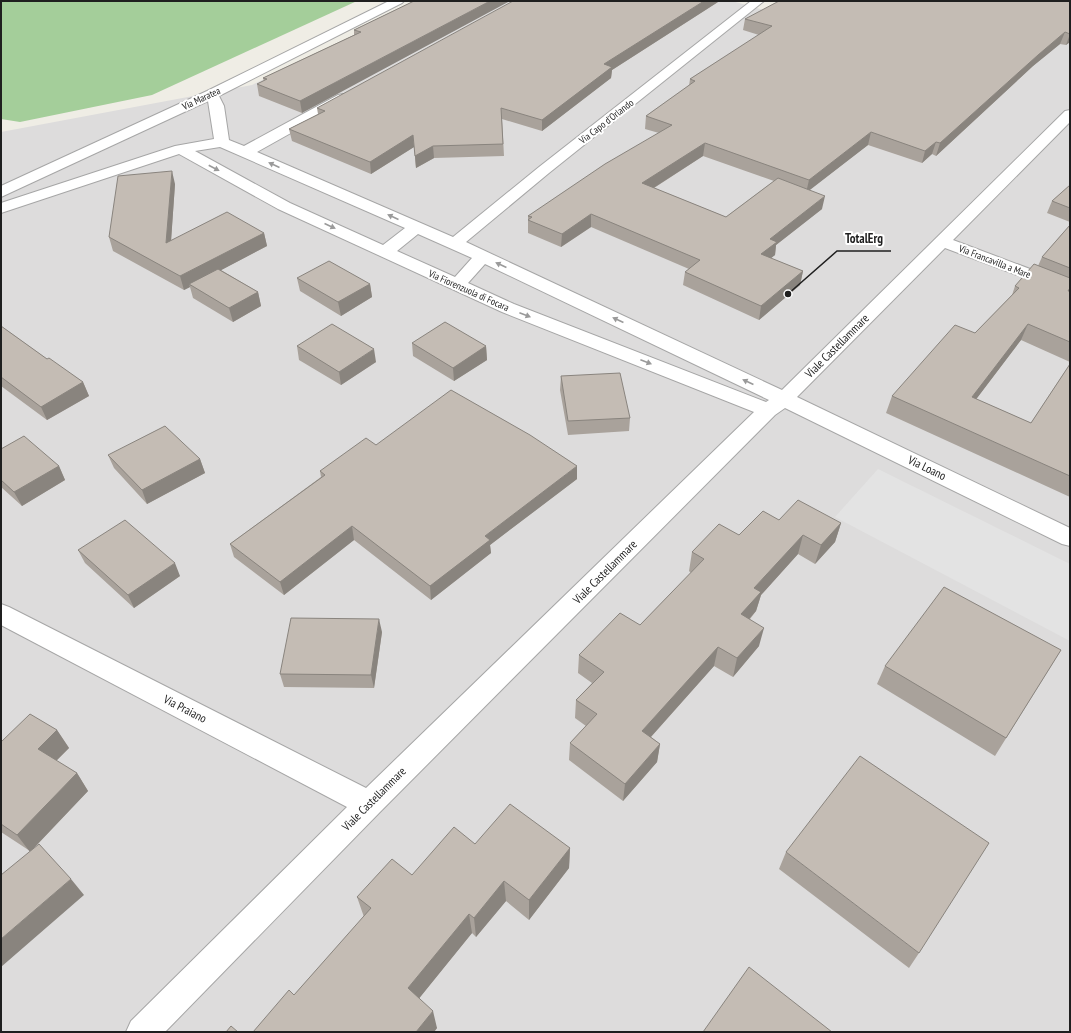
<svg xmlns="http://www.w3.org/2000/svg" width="1071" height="1033" font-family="'PT Sans Narrow',sans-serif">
<rect width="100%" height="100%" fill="#efede5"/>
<path fill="#dddcdc" d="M423 1H732L771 12 790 1H1070V1032H1V132L252 85Z"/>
<path fill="#a4ce9a" d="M1 1H357L152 95 20 122 1 119Z"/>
<path fill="#e3e3e3" d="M878 469 1070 564V641L835 517Z"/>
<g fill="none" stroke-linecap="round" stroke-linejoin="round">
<defs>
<path id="minor" d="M389 1H404L402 3 219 96 224 106 229 140 244 146 338 95 343 94 348 95 350 98 348 101 257 152 453 237 539 167 751 1H764L549 173 466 242 782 390 1065 111 1070 110V122L953 240 1070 284V295L945 248 797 397 1070 528V546L1062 544 785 408 775 415 379 813 165 1032H126L131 1021 347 807 1 625V604L9 607 366 788 754 412 502 312 278 209 179 154 1 213V203L175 146 214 139 208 101 1 197V186L207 91ZM220 147 405 228 383 245 290 203 195 151ZM418 234 472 258 455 277 397 251ZM485 264 769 400 766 402 514 304 468 283Z"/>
</defs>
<use href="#minor" stroke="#a6a6a6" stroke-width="2"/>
<use href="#minor" fill="#fff" fill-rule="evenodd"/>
</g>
<path fill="#a9a29b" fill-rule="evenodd" d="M414 1 302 113 259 96 257 84 264 81 263 78 354 35V30Z
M1070 1V42L1066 45 1060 44 1033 66 936 156 932 154 922 163 868 145 809 190 822 209 776 245 775 255 770 258 803 271 800 285 759 320 683 285 685 272 689 269 591 227 561 247 528 233V216L659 133 645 129 646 116 689 86 690 79 759 35 743 30 745 19ZM703 156 774 181 726 217 654 188Z
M718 2 612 70 611 78 542 131 502 119 504 156 434 158 416 168 414 147 371 174 292 141 289 129 318 114 317 108Z
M175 184 171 240 264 233 267 246 221 270 258 292 261 306 233 322 193 298 190 287 184 290 113 251 109 237Z
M1070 185V222L1047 213 1052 201Z
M1070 225V362L1021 340 976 399 1031 423 1070 364V497L886 413 892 396 975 333 1012 295 1015 286 1038 266 1042 257Z
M297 278 370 284 372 297 341 316 300 291Z
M1 326 47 359 83 382 89 396 47 420 1 386Z
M412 343 486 346 487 360 454 381 413 356Z
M297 346 376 362 341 385 299 360Z
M561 376 630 418 629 431 568 435 560 390Z
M376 445 577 479 490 545 491 553 431 600 354 540 284 595 234 557 230 544 321 477 320 471Z
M1 449 59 466 65 480 22 506 1 487Z
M108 455 200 459 205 473 147 504 114 468Z
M779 520 841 523 835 542 815 564 798 554 761 595 756 611 750 619 759 646 733 677 714 666 651 737 660 744 657 762 623 801 569 760 570 743 586 726 575 718 576 700 592 683 578 673 579 655 640 625 691 573 689 571 692 552Z
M78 550 180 576 134 608 85 563Z
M382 632 374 688 284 687 280 674Z
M1061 650 995 756 877 684 885 666Z
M57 730 69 748 56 761 77 773 88 791 34 848 84 895 30 851 1 832V742Z
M475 844 570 848 569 868 529 920 506 901 476 937 472 933 419 998 437 1028 434 1032H253L294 995 364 917 357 897 412 875Z
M786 852 919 953 909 968 779 869Z"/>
<path fill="#89847e" d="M490 1H510L302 113 300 101Z
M704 1H719L718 2 612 70 611 78 542 131V120L604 64Z
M1065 32 1060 44 1033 66 936 156 940 143 1038 55Z
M1070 34V42L1066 45Z
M871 132 868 145 806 193 809 180Z
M413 135 414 147 371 174 370 162Z
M936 142 932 154 922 163 925 151Z
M705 143 703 156 641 196 642 183Z
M433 146 434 158 416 168 415 156Z
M172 171 175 184 170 256 166 243Z
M825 196 822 209 776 245 775 255 759 268 761 254 770 239Z
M591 214V227L561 247 562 234Z
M264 233 267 246 191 286 189 284 190 287 184 290 180 276Z
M803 271 800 285 759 320 761 306Z
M370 284 372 297 341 316 338 302Z
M258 292 261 306 233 322 229 308Z
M1028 324 1021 340 965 414 972 397Z
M486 346 487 360 454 381 453 368Z
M374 349 376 362 341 385 339 372Z
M83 382 89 396 47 420 41 407Z
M200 459 205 473 147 504 142 490Z
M59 466 65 480 22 506 14 492Z
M577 466V479L490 545 491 553 431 600 430 586 485 536Z
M841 523 835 542 815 564 821 545Z
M352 526 354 540 284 595 280 582Z
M803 535 798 554 761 595 756 611 737 633 741 614 754 588Z
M175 563 180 576 134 608 128 595Z
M379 619 382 632 374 688 371 675Z
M764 628 759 646 733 677 737 658Z
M718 647 714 666 640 749 642 731Z
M57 730 69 748 50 767 38 749Z
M660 744 657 762 623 801 625 784Z
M77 773 88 791 30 852 17 835Z
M570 848 569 868 529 920V900Z
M71 879 84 895 1 967V939Z
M504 881 506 901 476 937 474 918Z
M469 914 472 933 413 1006 408 988Z
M433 1011 437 1028 434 1032H416Z"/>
<path fill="#c4bcb4" stroke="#89847e" d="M414 1H490L300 101 257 84 267 79 263 78 361 32 354 30Z
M513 1H704L604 64 612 67 542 120 501 108 503 144 433 146 415 156 413 135 370 162 289 129 325 111 317 108Z
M779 1H1070V34L1065 32 1038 55 940 143 936 142 925 151 871 132 809 180 705 143 642 183 726 217 778 178 825 196 770 239 777 242 761 254 803 271 761 306 685 272 700 260 591 214 562 234 528 220 532 217 528 216 605 164 672 125 646 116 695 81 690 79 772 26 745 19Z
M172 171 166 243 227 212 264 233 180 276 109 237 118 176Z
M1070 185V208L1052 201Z
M1070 225V268L1042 257Z
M329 261 370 284 338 302 297 278Z
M1034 264 1070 278V288L1068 291H1070V342L1028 324 972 397 1031 423 1070 364V476L892 396 955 325 975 333 1019 288 1015 286Z
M218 269 258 292 229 308 189 284Z
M445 322 486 346 453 368 412 343Z
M332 324 374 349 339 372 297 346Z
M1 326 47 359 49 358 83 382 41 407 1 377Z
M620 373 630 418 568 421 561 376Z
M451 390 530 435 577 466 485 536 490 540 430 586 352 526 280 582 230 544 325 475 320 471 366 438 376 445Z
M165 426 200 459 142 490 108 455Z
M24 436 59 466 14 492 1 480V449Z
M798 500 841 523 821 545 803 535 754 588 761 592 741 614 764 628 737 658 718 647 642 731 660 744 625 784 570 743 597 714 576 700 604 672 579 655 620 613 640 625 704 559 692 552 719 524 739 535 763 511 779 520Z
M125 520 175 563 128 595 78 550Z
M944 587 1061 650 1006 738 885 666Z
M291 618 379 619 371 675 280 674Z
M30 714 57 730 38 749 77 773 17 835 1 824V742Z
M860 756 989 843 919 953 786 852Z
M510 804 570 848 529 900 504 881 474 918 469 914 408 988 433 1011 416 1032H253L289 990 294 995 371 908 357 897 392 859 412 875 454 827 475 844Z
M39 844 71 879 1 939V875Z
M749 967 832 1032H703Z
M231 1026 238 1032H226Z"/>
<defs><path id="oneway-solid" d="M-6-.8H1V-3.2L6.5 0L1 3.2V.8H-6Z"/></defs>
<g fill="#9a9a9a">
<use href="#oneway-solid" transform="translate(274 165) rotate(-156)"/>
<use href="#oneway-solid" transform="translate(214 168) rotate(28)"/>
<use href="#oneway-solid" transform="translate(393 217) rotate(-156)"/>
<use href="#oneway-solid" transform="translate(330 226) rotate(24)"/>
<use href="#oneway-solid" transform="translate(501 265) rotate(-155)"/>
<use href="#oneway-solid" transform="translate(525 315) rotate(21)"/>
<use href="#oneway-solid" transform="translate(618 320) rotate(-155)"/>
<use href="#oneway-solid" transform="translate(646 362) rotate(21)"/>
<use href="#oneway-solid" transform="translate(748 382) rotate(-155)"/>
</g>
<g text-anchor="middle" stroke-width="4" stroke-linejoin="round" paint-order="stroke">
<g font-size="10" fill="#1f1f1f" stroke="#fff">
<text transform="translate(201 98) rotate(-25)" y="4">Via Maratea</text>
<text transform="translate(606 121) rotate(-38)" y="4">Via Capo d'Orlando</text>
<text transform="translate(995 261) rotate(21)" y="4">Via Francavilla a Mare</text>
<text transform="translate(469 290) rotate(24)" y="4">Via Fiorenzuola di Focara</text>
</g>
<g font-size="12" fill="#1f1f1f" stroke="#fff">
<text transform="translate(837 346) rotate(-45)" y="4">Viale Castellammare</text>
<text transform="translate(927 468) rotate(26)" y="4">Via Loano</text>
<text transform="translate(605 572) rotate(-45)" y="4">Viale Castellammare</text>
<text transform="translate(185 709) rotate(27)" y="4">Via Praiano</text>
<text transform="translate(374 799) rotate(-45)" y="4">Viale Castellammare</text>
</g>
</g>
<path fill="none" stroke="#1f1f1f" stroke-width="1.5" d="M788 294L837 251H891"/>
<circle fill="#1f1f1f" stroke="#fff" stroke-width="1.5" cx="788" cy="294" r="4"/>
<g font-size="13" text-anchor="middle" font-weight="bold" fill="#1f1f1f" stroke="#fff" stroke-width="4" stroke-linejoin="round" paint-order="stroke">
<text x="864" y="243">TotalErg</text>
</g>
<rect width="1071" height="1033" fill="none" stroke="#1f1f1f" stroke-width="4"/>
</svg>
